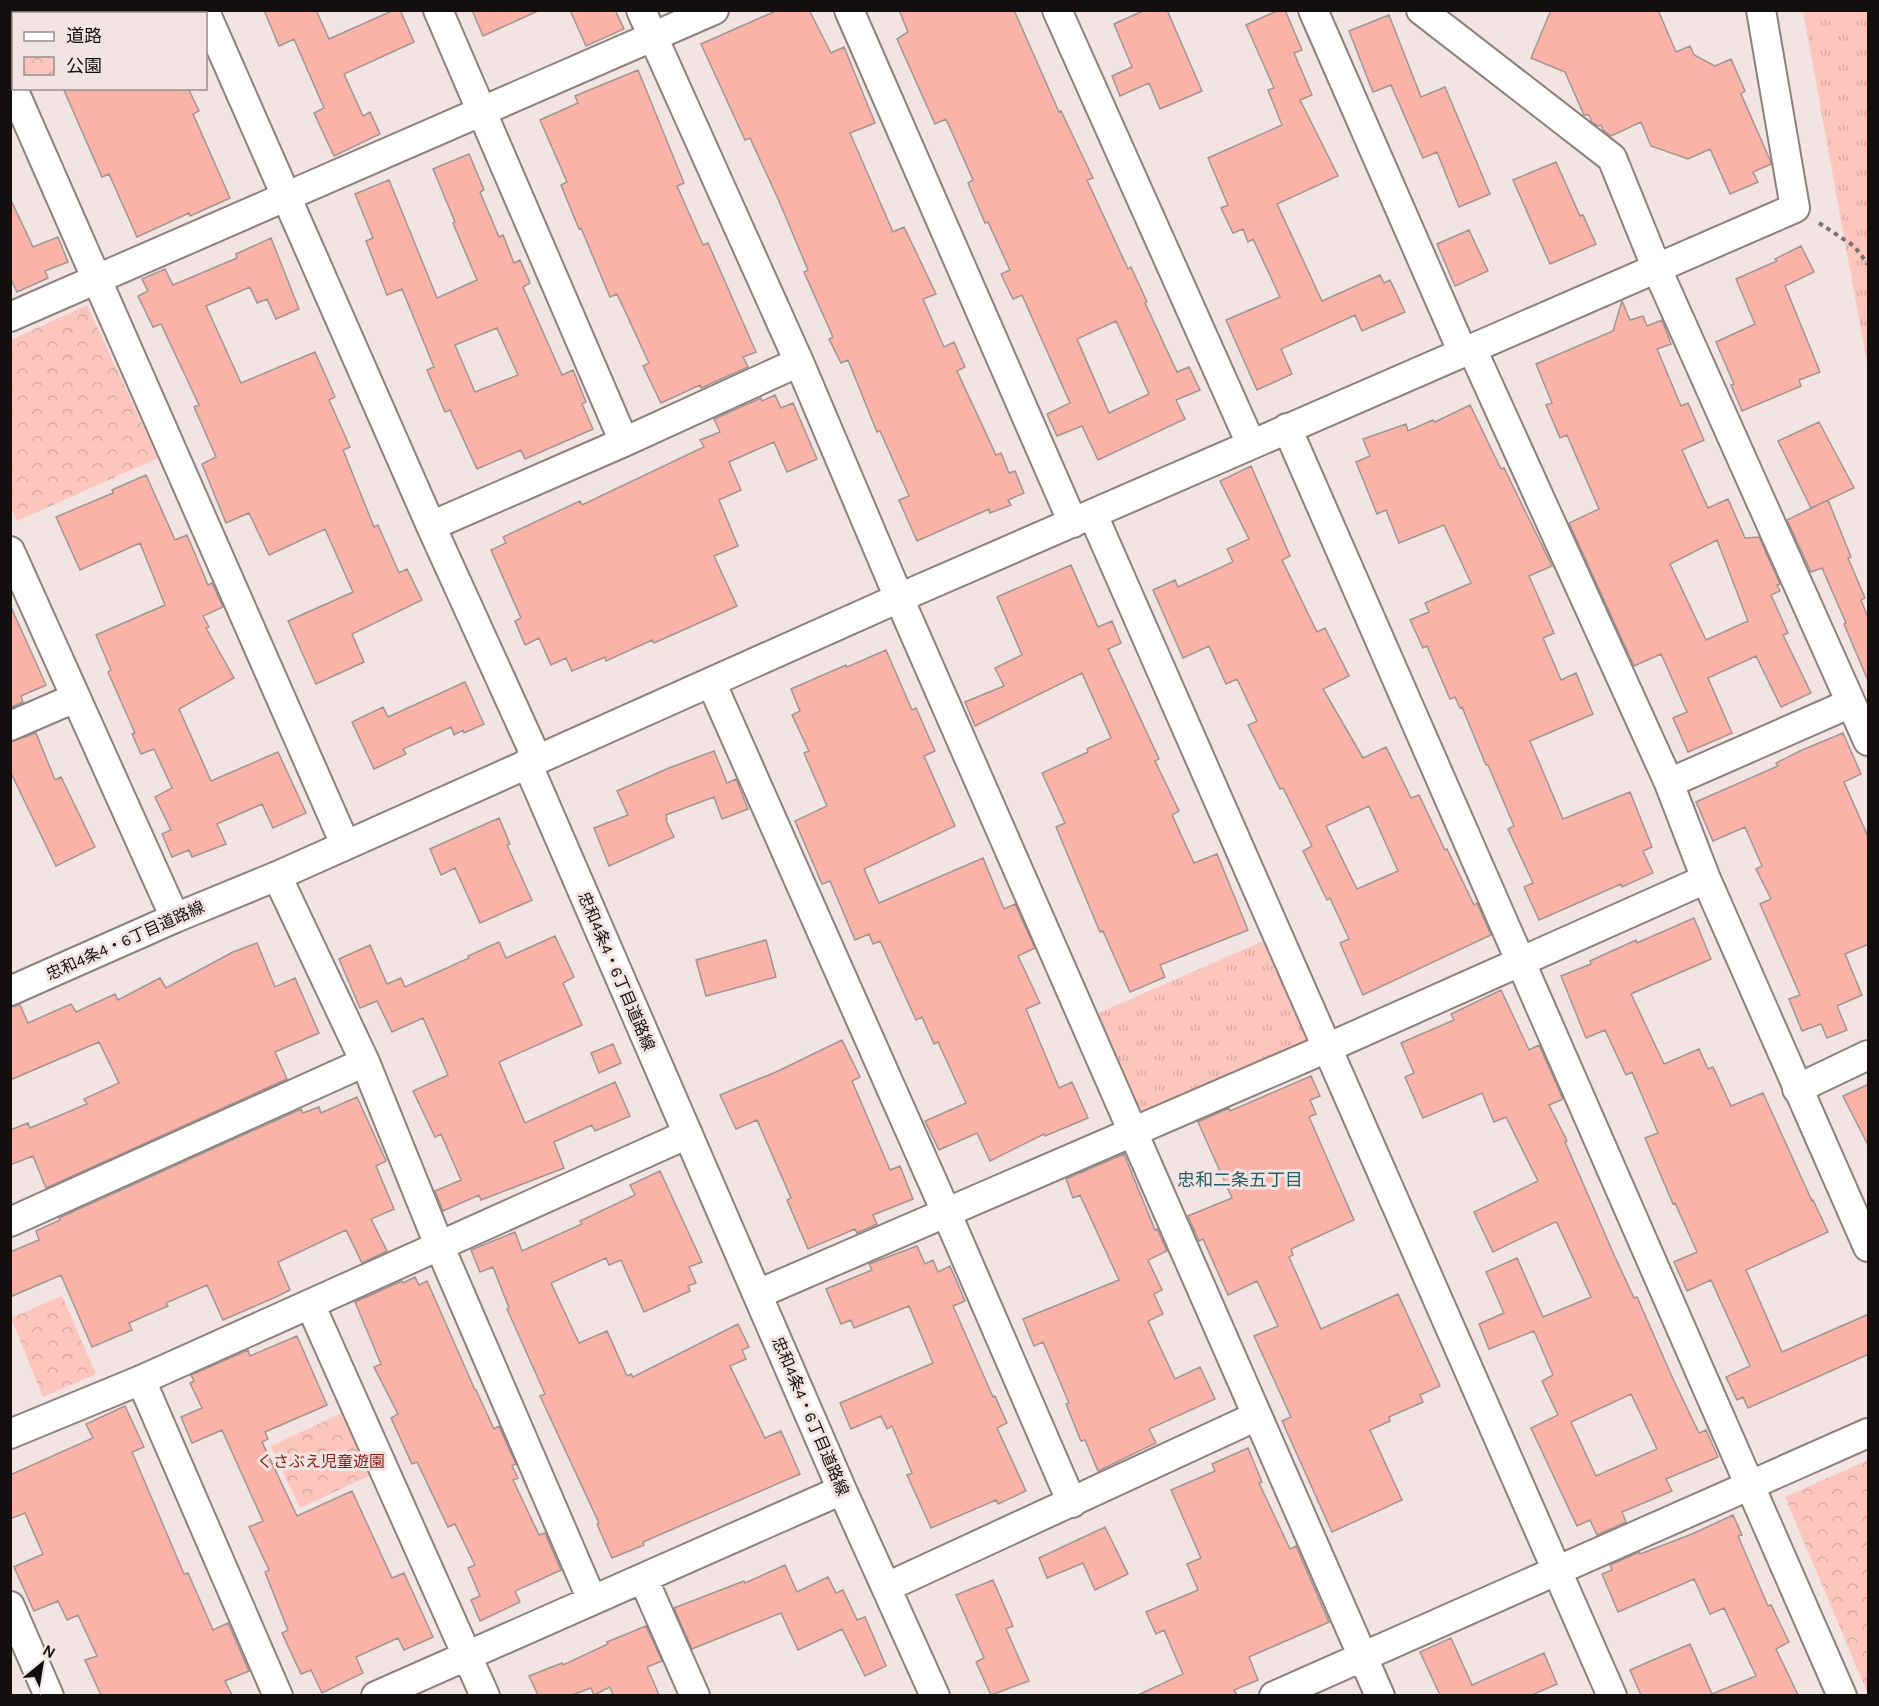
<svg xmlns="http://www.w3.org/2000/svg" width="1879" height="1706" font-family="Karla,'Noto Sans JP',sans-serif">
<defs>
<pattern id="grass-tufts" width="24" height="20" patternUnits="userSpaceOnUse" patternTransform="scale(1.5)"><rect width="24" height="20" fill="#fcc6bd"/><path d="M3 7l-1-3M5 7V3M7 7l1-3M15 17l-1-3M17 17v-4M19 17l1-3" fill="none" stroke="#d7a9a1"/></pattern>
<pattern id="park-crowns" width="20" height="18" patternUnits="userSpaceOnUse" patternTransform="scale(1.5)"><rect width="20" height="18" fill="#fcc6bd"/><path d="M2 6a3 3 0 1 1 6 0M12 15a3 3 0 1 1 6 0" fill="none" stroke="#d7a9a1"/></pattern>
</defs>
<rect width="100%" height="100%" fill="#f1e4e2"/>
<path fill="url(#grass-tufts)" d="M1803 11H1868V368Z
M1277 935 1327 1048 1133 1132 1085 1019Z"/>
<path fill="url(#park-crowns)" d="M87 305 158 458 17 521 10 506 11 340Z
M62 1296 96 1374 43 1397 11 1318Z
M342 1413 371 1475 300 1508 271 1446Z
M1868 1460V1694L1785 1497Z"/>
<path fill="#fbb3a7" stroke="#a19593" stroke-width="1.5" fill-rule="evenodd" d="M264 10H316L329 39 394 10H400L414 42 344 74 363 116 370 112 380 134 334 156 314 113 324 108 294 39 279 46Z
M472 10H540L483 36Z
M570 10H615L624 29 586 46Z
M778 10H809L831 53 844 47 875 123 850 133 893 232 904 227 936 294 923 299 944 347 954 342 965 367 957 371 996 455 1001 453 1009 473 1015 471 1024 493 1008 500 1011 505 990 513 989 509 917 541 899 500 909 496 880 431 877 432 848 360 841 363 829 339 833 337 804 272 808 270 779 201 750 138 745 140 701 44Z
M899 10H1014L1059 112 1061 111 1093 178 1087 180 1128 269 1131 267 1147 302 1145 303 1177 372 1189 367 1200 390 1176 400 1185 419 1098 460 1082 426 1057 436 1047 414 1070 403 1022 295 1013 299 1001 274 1010 270 988 222 985 223 968 183 973 180 946 119 935 124 897 39 908 32ZM1116 321 1149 394 1109 413 1077 339Z
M1145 10H1167L1202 91 1160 109 1149 83 1120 96 1112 76 1132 67 1114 24Z
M1279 10H1285L1302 50 1294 53 1312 95 1300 100 1338 176 1277 204 1322 301 1380 275 1384 283 1390 280 1405 312 1362 331 1355 315 1281 349 1292 374 1257 390 1226 320 1280 297 1253 239 1248 242 1243 229 1233 233 1221 208 1228 205 1208 158 1282 125 1268 90 1274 88 1246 25Z
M1551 10H1658L1676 52 1690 46 1694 55 1715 66 1731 59 1745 91 1741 94 1770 160 1771 164 1753 172 1758 182 1730 194 1710 149 1688 159 1651 146 1641 122 1611 136 1603 130 1601 125 1598 126 1592 122 1589 115H1584L1565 72 1531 58Z
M1389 15 1421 97 1445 87 1490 194 1459 207 1437 152 1423 158 1391 85 1373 92 1349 31Z
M638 70 684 183 677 186 703 245 708 243 756 352 743 357 748 367 701 388 700 385 661 403 643 366 649 363 617 294 610 297 581 228 579 229 561 185 567 182 540 120 578 103 575 96Z
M63 88H188L199 111 193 114 230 198 190 216 189 213 137 237 109 174 102 177Z
M469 154 484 190 480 192 499 237 503 235 514 263 520 260 530 283 523 287 562 375 573 370 586 402 582 404 593 429 525 459 521 450 477 469 450 410 445 412 427 370 434 367 402 289 387 295 366 241 373 238 355 194 389 180 437 298 477 280 453 223 455 222 433 169ZM497 328 518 375 475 392 455 345Z
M1556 162 1580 216 1583 215 1596 244 1550 264 1513 180Z
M10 198 33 247 58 237 68 262 45 271 48 278 17 292 10 277Z
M1469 230 1488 271 1455 286 1437 244Z
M271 238 299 309 276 319 267 299 257 303 250 287 206 306 241 383 315 352 335 397 329 400 350 447 343 450 374 527 378 525 399 573 407 569 422 600 352 634 364 662 316 684 288 621 353 592 325 529 269 555 249 513 226 523 202 464 216 457 194 407 199 405 161 324 153 327 138 296 148 291 142 279 165 269 173 285 237 258 236 254Z
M1801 246 1814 272 1785 286 1820 372 1799 380 1801 386 1742 411 1731 385 1734 384 1716 342 1755 324 1736 279 1777 261 1775 259Z
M1622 301 1630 320 1643 316 1647 326 1662 320 1671 344 1657 349 1681 406 1688 403 1704 440 1682 450 1708 508 1728 499 1745 538 1759 537 1780 584 1777 585 1780 591 1771 595 1788 633 1783 635 1811 693 1781 707 1756 656 1708 678 1732 733 1688 752 1673 718 1687 712 1661 654 1634 666 1569 523 1599 509 1567 435 1560 438 1546 405 1552 403 1536 364 1613 331ZM1717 540 1748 621 1706 640 1670 564Z
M775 395 781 408 793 403 817 459 787 472 774 442 729 462 741 490 719 500 738 546 714 556 737 606 654 643 652 640 606 661 605 657 572 671 566 658 551 665 539 638 525 645 515 621 521 618 491 550 506 543 503 537 580 501 582 505 704 447 700 440 720 432 714 419 761 398 762 401Z
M1470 405 1501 469 1504 468 1552 566 1529 576 1554 633 1543 638 1561 680 1576 673 1593 714 1530 741 1563 819 1630 792 1652 847 1643 851 1653 873 1622 887 1621 884 1539 920 1524 887 1533 883 1508 829 1514 826 1488 765H1486L1462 707 1460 708 1455 697 1450 699 1427 646 1423 648 1410 620 1429 612 1425 603 1471 583 1444 525 1399 543 1386 510 1377 514 1356 462 1370 456 1363 439 1406 424 1408 431 1433 420 1435 422Z
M1819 422 1854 488 1811 508 1778 441Z
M1251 466 1290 556 1282 560 1317 632 1325 628 1349 676 1323 689 1363 758 1386 747 1411 798 1419 795 1445 850 1447 849 1474 905 1477 903 1491 935 1363 995 1340 943 1349 939 1330 898 1327 900 1303 851 1312 846 1283 788 1280 789 1248 725 1257 721 1237 679 1226 684 1209 646 1183 658 1153 590 1175 580 1178 587 1233 562 1227 549 1249 539 1220 481ZM1369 806 1398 871 1357 889 1326 826Z
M146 475 175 540 187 535 208 585 212 583 223 607 203 616 209 627 206 628 234 678 179 709 211 781 278 752 306 813 273 828 262 804 217 824 226 844 192 857 189 850 172 857 162 834 171 830 155 797 172 788 154 749 141 754 132 734 135 733 108 672 111 670 96 635 165 605 140 543 80 570 56 517 113 493 112 490Z
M1828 500 1851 557 1848 558 1865 598 1861 600 1867 615 1869 614V683L1844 624 1846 623 1822 568 1811 572 1787 520Z
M1071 565 1098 627 1112 621 1121 643 1108 649 1159 759 1155 761 1179 811 1172 815 1194 863 1217 854 1248 930 1160 965 1165 977 1130 992 1103 931 1100 932 1056 827 1065 823 1042 773 1088 752 1087 749 1111 738 1082 673 975 726 965 702 1004 686 995 668 1022 655 997 597Z
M10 605 46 685 21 696 23 702 10 708Z
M886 650 912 710 916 708 935 751 924 756 955 826 864 869 879 903 983 858 1004 909 1015 904 1035 948 1018 956 1040 1003 1026 1009 1059 1088 1072 1082 1088 1118 1045 1136 1044 1134 990 1161 977 1133 939 1150 925 1121 966 1103 938 1042 934 1044 922 1017 916 1020 880 941 873 944 869 934 855 940 830 881 822 884 795 821 827 806 804 753 809 751 792 715 800 711 791 689 846 665 847 667Z
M465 682 484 724 464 733 463 730 454 735 451 727 403 749 406 754 374 769 352 722 383 707 388 717Z
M36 733 55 780 61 777 95 847 56 866 10 771V742Z
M1843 733 1861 774 1844 782 1869 839V944L1845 954 1862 995 1837 1006 1847 1030 1827 1038 1821 1024 1802 1031 1789 999 1800 995 1760 904 1771 899 1756 869 1762 866 1745 827 1713 841 1696 802 1778 766 1776 763 1802 750Z
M714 751 727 783 736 779 748 809 722 819 714 797 666 815 667 819 666 820 674 837 609 866 594 828 628 815 617 791 669 768Z
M499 818 510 844 507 845 532 900 480 923 455 868 441 875 430 849Z
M1694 918 1711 959 1631 994 1664 1064 1699 1049 1708 1069 1713 1067 1731 1106 1763 1093 1812 1201 1813 1200 1828 1232 1746 1270 1782 1352 1869 1314V1354L1748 1408 1743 1397 1737 1400 1726 1377 1750 1366 1711 1280 1687 1291 1674 1262 1697 1252 1675 1203 1673 1204 1645 1138 1658 1133 1632 1072 1626 1075 1605 1030 1586 1038 1561 976 1591 964 1590 961 1636 940 1637 943Z
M555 936 574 977 563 983 582 1025 499 1062 525 1123 615 1082 630 1116 595 1131 592 1125 554 1142 564 1168 481 1200 479 1195 443 1211 435 1191 461 1180 441 1134 435 1137 413 1091 448 1075 423 1018 392 1032 377 1001 360 1008 339 959 370 945 387 984 401 978 405 987 469 958 468 956 499 942 506 958Z
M766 940 776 977 706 996 696 960Z
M257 943 275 987 295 978 319 1033 275 1052 287 1079 46 1188 33 1156 10 1165V1130L28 1123 30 1128 87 1104 84 1099 119 1083 99 1042 10 1080V1007L20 1005 28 1023 71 1004 76 1012 115 994 118 1000 160 978 166 988 233 952Z
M1501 990 1529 1050 1539 1045 1563 1099 1549 1105 1567 1141 1565 1142 1615 1257 1634 1298 1637 1297 1673 1379 1699 1433 1706 1430 1718 1457 1666 1479 1672 1491 1622 1512 1626 1522 1597 1535 1590 1520 1577 1526 1531 1428 1558 1415 1542 1381 1553 1375 1534 1331 1489 1349 1479 1324 1504 1313 1486 1272 1517 1258 1543 1317 1591 1297 1557 1223 1555 1222 1493 1252 1474 1212 1538 1181 1506 1117 1494 1122 1482 1093 1423 1118 1405 1077 1414 1073 1401 1043 1454 1020 1451 1014ZM1631 1394 1657 1449 1596 1476 1571 1422Z
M842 1040 860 1077 852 1081 890 1170 900 1166 913 1199 873 1215 877 1224 857 1233 855 1229 808 1249 787 1200 791 1198 757 1120 736 1129 720 1095 776 1072Z
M613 1044 621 1063 599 1073 591 1053Z
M1311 1076 1320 1096 1310 1100 1316 1114 1309 1117 1354 1220 1291 1249 1293 1255 1289 1257 1321 1329 1398 1294 1440 1386 1420 1395 1423 1402 1389 1417 1390 1421 1370 1430 1402 1500 1332 1532 1282 1421 1291 1417 1254 1336 1278 1326 1257 1281 1228 1295 1203 1239 1199 1241 1188 1216 1232 1198 1198 1122 1229 1108 1230 1111Z
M1869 1084V1147L1843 1096Z
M357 1097 386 1161 376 1166 394 1209 371 1219 387 1251 362 1263 346 1230 278 1262 290 1290 278 1296 223 1320 207 1285 166 1303 168 1306 129 1323 132 1330 92 1347 61 1275 10 1297V1252L39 1240 36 1231 60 1220 59 1218 301 1109 303 1113 319 1107 321 1113Z
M1124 1154 1155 1230 1157 1229 1167 1251 1148 1260 1162 1290 1154 1294 1163 1314 1148 1321 1175 1379 1200 1367 1215 1399 1149 1429 1156 1443 1098 1471 1085 1440 1081 1441 1066 1404 1069 1403 1043 1342 1034 1346 1023 1319 1119 1280 1080 1195 1073 1198 1066 1179Z
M660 1171 702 1262 689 1267 696 1283 688 1286 690 1291 644 1312 621 1260 609 1265 606 1258 551 1283 579 1343 607 1331 627 1376 631 1374 633 1377 738 1324 749 1347 742 1350 746 1359 730 1366 765 1438 781 1431 800 1474 643 1542 644 1545 612 1558 597 1524 599 1523 540 1396 545 1394 507 1309 509 1308 493 1267 480 1272 471 1250 515 1232 522 1251 582 1224 580 1221 635 1195 630 1185Z
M917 1246 925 1264 933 1260 938 1272 950 1266 965 1301 953 1306 993 1397 995 1396 1007 1423 997 1428 1026 1491 998 1504 996 1500 931 1528 907 1475 912 1473 892 1426 887 1429 881 1416 851 1429 840 1403 933 1363 909 1306 854 1328 851 1320 841 1324 826 1289 872 1270 869 1264Z
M415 1277 419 1285 427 1281 475 1390H476L494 1429 499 1426 516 1464 512 1466 518 1478 513 1480 539 1535 545 1533 561 1570 515 1591 520 1602 480 1621 471 1600 480 1596 468 1568 475 1565 455 1524 448 1527 417 1462 412 1464 391 1418 398 1414 374 1367 381 1364 355 1302 402 1281 403 1283Z
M297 1336 327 1405 265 1432 268 1439 262 1442 297 1516 352 1491 392 1578 404 1573 433 1637 404 1650 398 1638 356 1657 363 1673 322 1693 311 1670 301 1674 282 1633 288 1630 265 1572 269 1570 249 1527 263 1521 222 1430 192 1443 181 1417 202 1408 190 1383 194 1381 191 1375 248 1350 250 1356Z
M125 1406 144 1447 132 1452 184 1574 188 1573 213 1630 228 1623 249 1671 225 1681 232 1695H101L85 1660 97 1656 78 1615 67 1620 58 1601 34 1611 14 1567 43 1554 25 1513 10 1519V1475L93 1438 86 1424Z
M1248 1448 1262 1482 1259 1483 1290 1549 1296 1546 1329 1622 1249 1657 1258 1680 1234 1690 1237 1695H1138L1183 1674 1164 1630 1156 1634 1146 1612 1198 1590 1187 1564 1201 1558 1171 1490 1215 1471 1212 1464Z
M1733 1515 1742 1535 1738 1536 1768 1606 1771 1605 1789 1642 1776 1649 1798 1695H1641L1630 1670 1690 1644 1712 1694 1756 1676 1724 1608 1710 1614 1694 1579 1618 1612 1602 1574 1612 1570 1610 1565 1639 1552 1640 1554 1692 1534Z
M1105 1527 1128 1574 1095 1590 1083 1563 1047 1578 1039 1558Z
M785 1565 797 1592 828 1577 836 1593 843 1590 857 1620 865 1617 886 1666 865 1676 842 1629 798 1650 781 1613 692 1649 674 1608 744 1581 745 1583Z
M993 1580 1013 1626 1006 1629 1029 1681 991 1695 976 1662 984 1658 956 1595Z
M646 1626 662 1661 647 1667 659 1695H613L610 1687 594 1695 591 1688 572 1695H538L529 1676 562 1663 563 1665 608 1644 607 1642Z
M1451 1638 1472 1685 1544 1653 1557 1684 1532 1695H1440L1420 1652Z"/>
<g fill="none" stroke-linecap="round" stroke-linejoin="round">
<defs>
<path id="minor" d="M438 10 624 442
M641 10 799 362 899 598 1380 1696
M849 10 1073 523
M1057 10 1251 444
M1313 10 1463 353
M1421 10 1612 158 1657 269 1868 741
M206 14 431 526 537 759
M10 82 345 844
M10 317 714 10
M1472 349 1669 783 1706 879 1868 1247
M1287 428 1842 1696
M1093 515 1612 1696
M431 526 624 442 799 362
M10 551 175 918
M711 682 946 1212 1072 1503
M10 726 75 698
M527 763 842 1490 935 1696
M1669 783 1851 703
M277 876 365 1062 439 1245 592 1600
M10 991 175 918 277 876 899 598 1795 208 1761 10
M1797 1089 1868 1055
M10 1222 365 1062
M758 1294 1327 1048 1706 879
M310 1304 485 1696
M141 1380 278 1696
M10 1434 141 1380 688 1134
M643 1578 695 1696
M887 1587 1257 1416
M10 1606 49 1696
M376 1696 842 1490
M1274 1696 1868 1433"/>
</defs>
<use href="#minor" stroke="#8d817f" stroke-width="32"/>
<path stroke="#797170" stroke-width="4" stroke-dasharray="4.5 4.5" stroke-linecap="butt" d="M1819 223 1854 246 1868 264"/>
<use href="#minor" stroke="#fff" stroke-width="28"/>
</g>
<g text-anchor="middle" stroke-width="6" stroke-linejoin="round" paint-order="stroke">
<g font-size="16" fill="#140f0f" stroke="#f1e4e2">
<text transform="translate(125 940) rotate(-24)" y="6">忠和4条4・6丁目道路線</text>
<text transform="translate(617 971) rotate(67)" y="6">忠和4条4・6丁目道路線</text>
<text transform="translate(811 1416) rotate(67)" y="6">忠和4条4・6丁目道路線</text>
</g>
<g font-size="16" fill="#872119" stroke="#f1e4e2">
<text x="321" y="1467">くさぶえ児童遊園</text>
</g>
<g font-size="18" fill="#276067" stroke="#f1e4e2">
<text x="1240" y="1186">忠和二条五丁目</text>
</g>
</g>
<rect width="1879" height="1706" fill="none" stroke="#140f0f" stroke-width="24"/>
<rect x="12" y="12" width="195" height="78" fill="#f1e4e2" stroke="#998f8e" stroke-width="1.5"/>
<rect x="24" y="32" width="30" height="9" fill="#ffffff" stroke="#998f8e" stroke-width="1.5"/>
<text x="66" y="42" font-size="18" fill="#140f0f">道路</text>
<rect x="24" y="57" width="30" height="18" fill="url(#park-crowns)" stroke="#998f8e" stroke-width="1.5"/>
<text x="66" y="72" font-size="18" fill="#140f0f">公園</text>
<g transform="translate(42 1664) rotate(30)" stroke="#f1e4e2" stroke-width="4.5" paint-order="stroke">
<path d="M0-4.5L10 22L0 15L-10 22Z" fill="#140f0f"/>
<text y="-9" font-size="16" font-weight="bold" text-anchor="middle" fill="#140f0f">N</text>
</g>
</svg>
